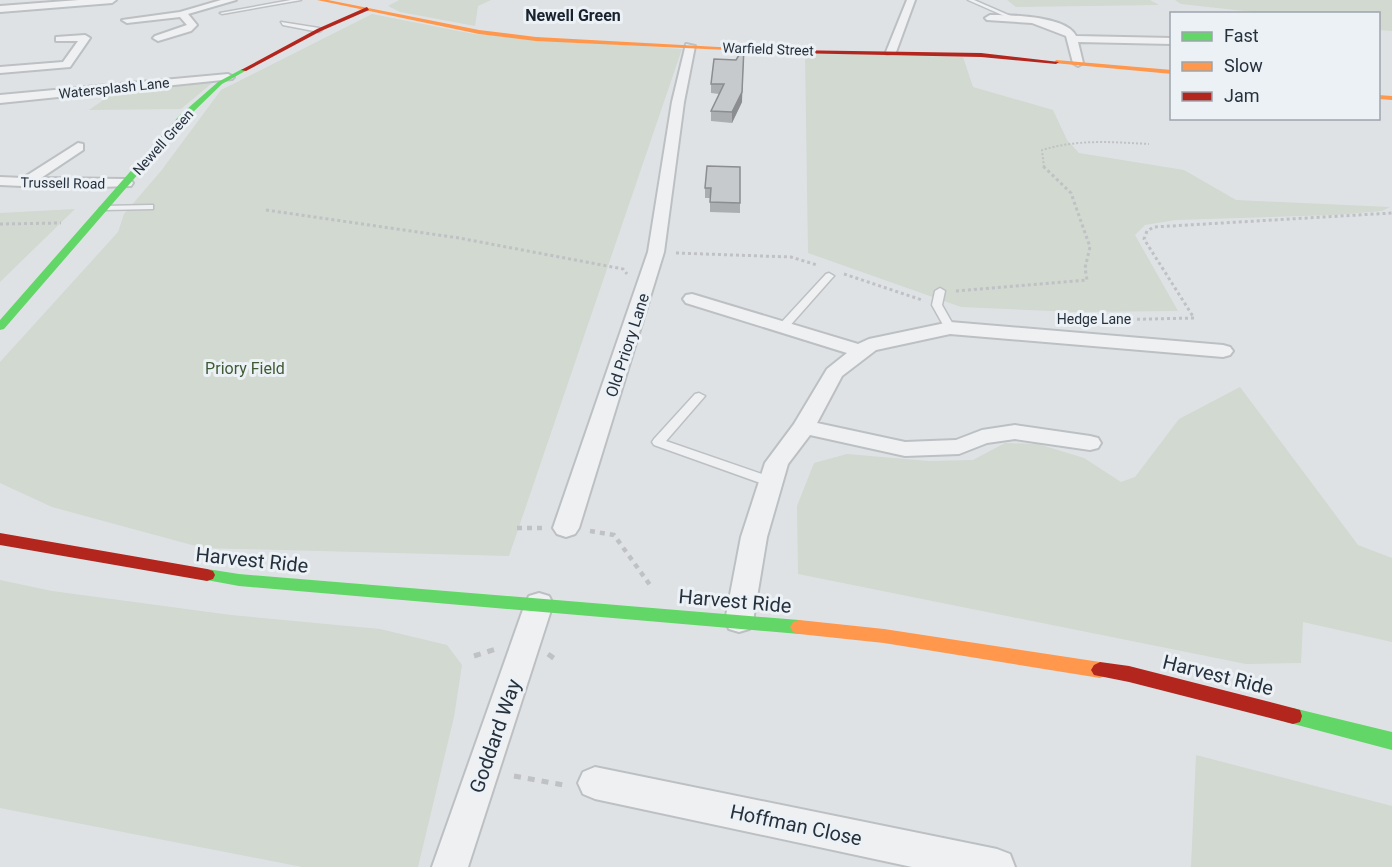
<svg xmlns="http://www.w3.org/2000/svg" width="1392" height="867" font-family="Roboto,sans-serif">
<rect width="100%" height="100%" fill="#dfe2e5"/>
<path fill="#d1d9d0" d="M399 0H491L478 6 475 26 400 12 388 6Z
M1007 0H1150L1159 5 1016 7Z
M1175 0H1392V31L1379 30 1378 14H1271L1181 4Z
M372 14 474 34 682 49 509 556 203 548 52 507 0 483V362L118 232 124 214 161 171 221 90Z
M805 53 963 57 973 87 1053 110 1067 140 1079 153 1184 170 1236 200 1390 207 1382 211 1335 215 1176 220 1145 225 1135 235 1178 311 1075 312 961 307 808 253Z
M217 79 181 109 89 110 119 89Z
M75 209 0 282V213Z
M1240 387 1358 545 1392 558V642L1303 622 1301 663 1246 664 798 574 797 506 814 463 847 454 929 461 973 460 1005 443 1038 444 1084 458 1121 482 1135 477 1179 419Z
M0 580 52 591 231 615 380 629 447 645 462 665 454 717 418 867H302L0 808Z
M1196 755 1392 806V867H1191Z"/>
<g fill="none" stroke-linecap="round" stroke-linejoin="round">
<defs>
<path id="lane" d="M291 0H301L222 14 220 13Z
M968 0H974L1013 17 1009 18Z
M281 22 319 28 322 30 319 32 283 25Z
M150 205H153V209L104 210 100 208 104 206Z
M829 273 834 276 832 278 787 329H779V325L826 274Z
M940 288 945 291 942 305 955 328 954 330H946L932 305 935 291Z
M699 393 705 396 666 441 776 479 777 482 776 485H766L654 445 652 442 654 439 695 394Z"/>
<path id="street" d="M79 0H116L112 3 0 12V6Z
M221 0H236L188 14 197 25 191 31 158 41 153 38 155 36 187 25 180 17 127 23 122 20 180 12Z
M907 0H915L896 52 887 54 886 52Z
M990 15C1010 15 1067 16 1076 36L1172 38V44L1078 42 1083 63 1078 66 1073 63 1066 36 1032 23 987 20 985 18Z
M85 35 90 38 70 67 0 73V67L63 62 78 41H56V37Z
M686 44 695 46 684 102 664 252 579 528 575 534 566 537 557 534 553 528 648 252 672 102Z
M228 74 234 77 232 79 0 103V95Z
M78 143 83 144V150L41 178 126 179 131 180 133 183 131 186 67 188 0 185V177L23 178Z
M692 294 858 344 869 339 950 322 1223 345 1230 347 1233 351 1230 355 1223 357 950 334 876 350 842 376 817 423 905 442 956 440 982 430 1015 425 1090 436 1098 438 1101 443 1098 448 1090 450 1015 439 987 443 959 454 905 456 810 435 788 464 767 537 753 621 749 629 739 632 729 629 725 621 741 537 765 463 794 424 827 369 847 353 686 303 683 299 686 295Z
M539 593 549 596 553 604 468 867H432L525 604 529 596Z
M595 767 997 849 1010 854 1015 867H912L595 799 583 794 578 783 583 772Z"/>
</defs>
<use href="#lane" stroke="#bdc0c3" stroke-width="3"/>
<use href="#street" stroke="#bdc0c3" stroke-width="4"/>
<path stroke="#bfc1c5" stroke-width="2" stroke-dasharray="2 2" stroke-linecap="butt" d="M1044 167 1042 150C1078 139 1112 142 1149 144"/>
<path stroke="#bfc1c5" stroke-width="3" stroke-dasharray="3 3" stroke-linecap="butt" d="M266 210 459 238 623 269 627 274
M0 224 61 223
M676 253 791 257 817 265
M844 274 922 300
M956 291 1087 280 1085 268 1090 247 1071 193 1043 166
M1107 320 1194 318 1144 239 1147 231 1154 227 1392 213"/>
<path stroke="#bfc1c5" stroke-width="4.5" stroke-dasharray="5 5" stroke-linecap="butt" d="M517 528H544
M590 531 614 535 650 585"/>
<path stroke="#bfc1c5" stroke-width="5" stroke-dasharray="7 7" stroke-linecap="butt" d="M548 654 559 662
M474 656 496 649
M514 776 569 786"/>
<use href="#lane" fill="#eff0f2" fill-rule="evenodd"/>
<use href="#street" fill="#eff0f2" fill-rule="evenodd"/>
<path fill="#63d668" fill-rule="evenodd" d="M242 69 247 70 222 84 185 120 4 329 0 330V320L179 116 218 82Z
M207 569 239 574 799 620 805 622 808 627 805 632 799 634 239 586 201 579 199 575 201 571Z
M1293 708 1392 732V750L1286 722 1284 716 1286 710Z"/>
<path fill="#ff974d" fill-rule="evenodd" d="M317 0H328L479 30 536 37 793 51 790 53 536 41 479 34Z
M1056 60 1172 70V74L1054 63Z
M1378 95 1392 96V100L1378 99Z
M799 620 884 629 1100 662 1106 665 1109 670 1106 675 1100 678 884 643 799 634 793 632 790 627 793 622Z"/>
<path fill="#b3261e" fill-rule="evenodd" d="M367 7 369 10 321 31 246 71 241 70 317 29Z
M788 50 981 53 1059 62 1056 64 981 57 790 53Z
M0 533 207 569 213 571 215 575 213 579 207 581 0 545Z
M1100 662 1129 666 1293 708 1300 710 1302 716 1300 722 1293 724 1129 682 1094 675 1091 670 1094 665Z"/>
</g>
<path fill="#abaeb0" d="M714 59 742 102 732 123 711 121V111L719 94 711 93V84Z
M740 167V213L710 212V198H705V188Z"/>
<path fill="#8b8d90" d="M744 47 742 102 732 123V112Z"/>
<path fill="#c7cacd" stroke="#8b8d90" stroke-width="1.5" d="M744 47 742 92 732 112 711 111 724 84H711L714 59 736 60Z
M707 166 740 167V203L710 202 711 188H705Z"/>
<g text-anchor="middle" stroke-width="6" stroke-linejoin="round" paint-order="stroke">
<g font-size="14" fill="#26313e" stroke="#ecf1f5">
<text transform="translate(768 49) rotate(2)" y="5">Warfield Street</text>
<text transform="translate(114 88) rotate(-6)" y="5">Watersplash Lane</text>
<text transform="translate(163 142) rotate(-48)" y="5">Newell Green</text>
<text transform="translate(63 183) rotate(1)" y="5">Trussell Road</text>
<text x="1094" y="324">Hedge Lane</text>
</g>
<g font-size="16" font-weight="bold" fill="#19222f" stroke="#ecf1f5">
<text x="573" y="21">Newell Green</text>
</g>
<g font-size="16" fill="#26313e" stroke="#ecf1f5">
<text transform="translate(627 345) rotate(-72)" y="6">Old Priory Lane</text>
</g>
<g font-size="16" fill="#3e5a34" stroke="#ecf1f5">
<text x="245" y="374">Priory Field</text>
</g>
<g font-size="20" fill="#26313e" stroke="#ecf1f5">
<text transform="translate(252 560) rotate(6)" y="7">Harvest Ride</text>
<text transform="translate(735 601) rotate(5)" y="7">Harvest Ride</text>
<text transform="translate(1218 675) rotate(14)" y="7">Harvest Ride</text>
<text transform="translate(495 736) rotate(-71)" y="7">Goddard Way</text>
<text transform="translate(796 825) rotate(12)" y="7">Hoffman Close</text>
</g>
</g>
<rect x="1170" y="12" width="210" height="108" fill="#ecf1f5" stroke="#9da4ac" stroke-width="1.5"/>
<rect x="1182" y="32" width="30" height="9" fill="#63d668" stroke="#9da4ac" stroke-width="1.5"/>
<text x="1224" y="42" font-size="18" fill="#26313e">Fast</text>
<rect x="1182" y="62" width="30" height="9" fill="#ff974d" stroke="#9da4ac" stroke-width="1.5"/>
<text x="1224" y="72" font-size="18" fill="#26313e">Slow</text>
<rect x="1182" y="92" width="30" height="9" fill="#b3261e" stroke="#9da4ac" stroke-width="1.5"/>
<text x="1224" y="102" font-size="18" fill="#26313e">Jam</text>
</svg>
